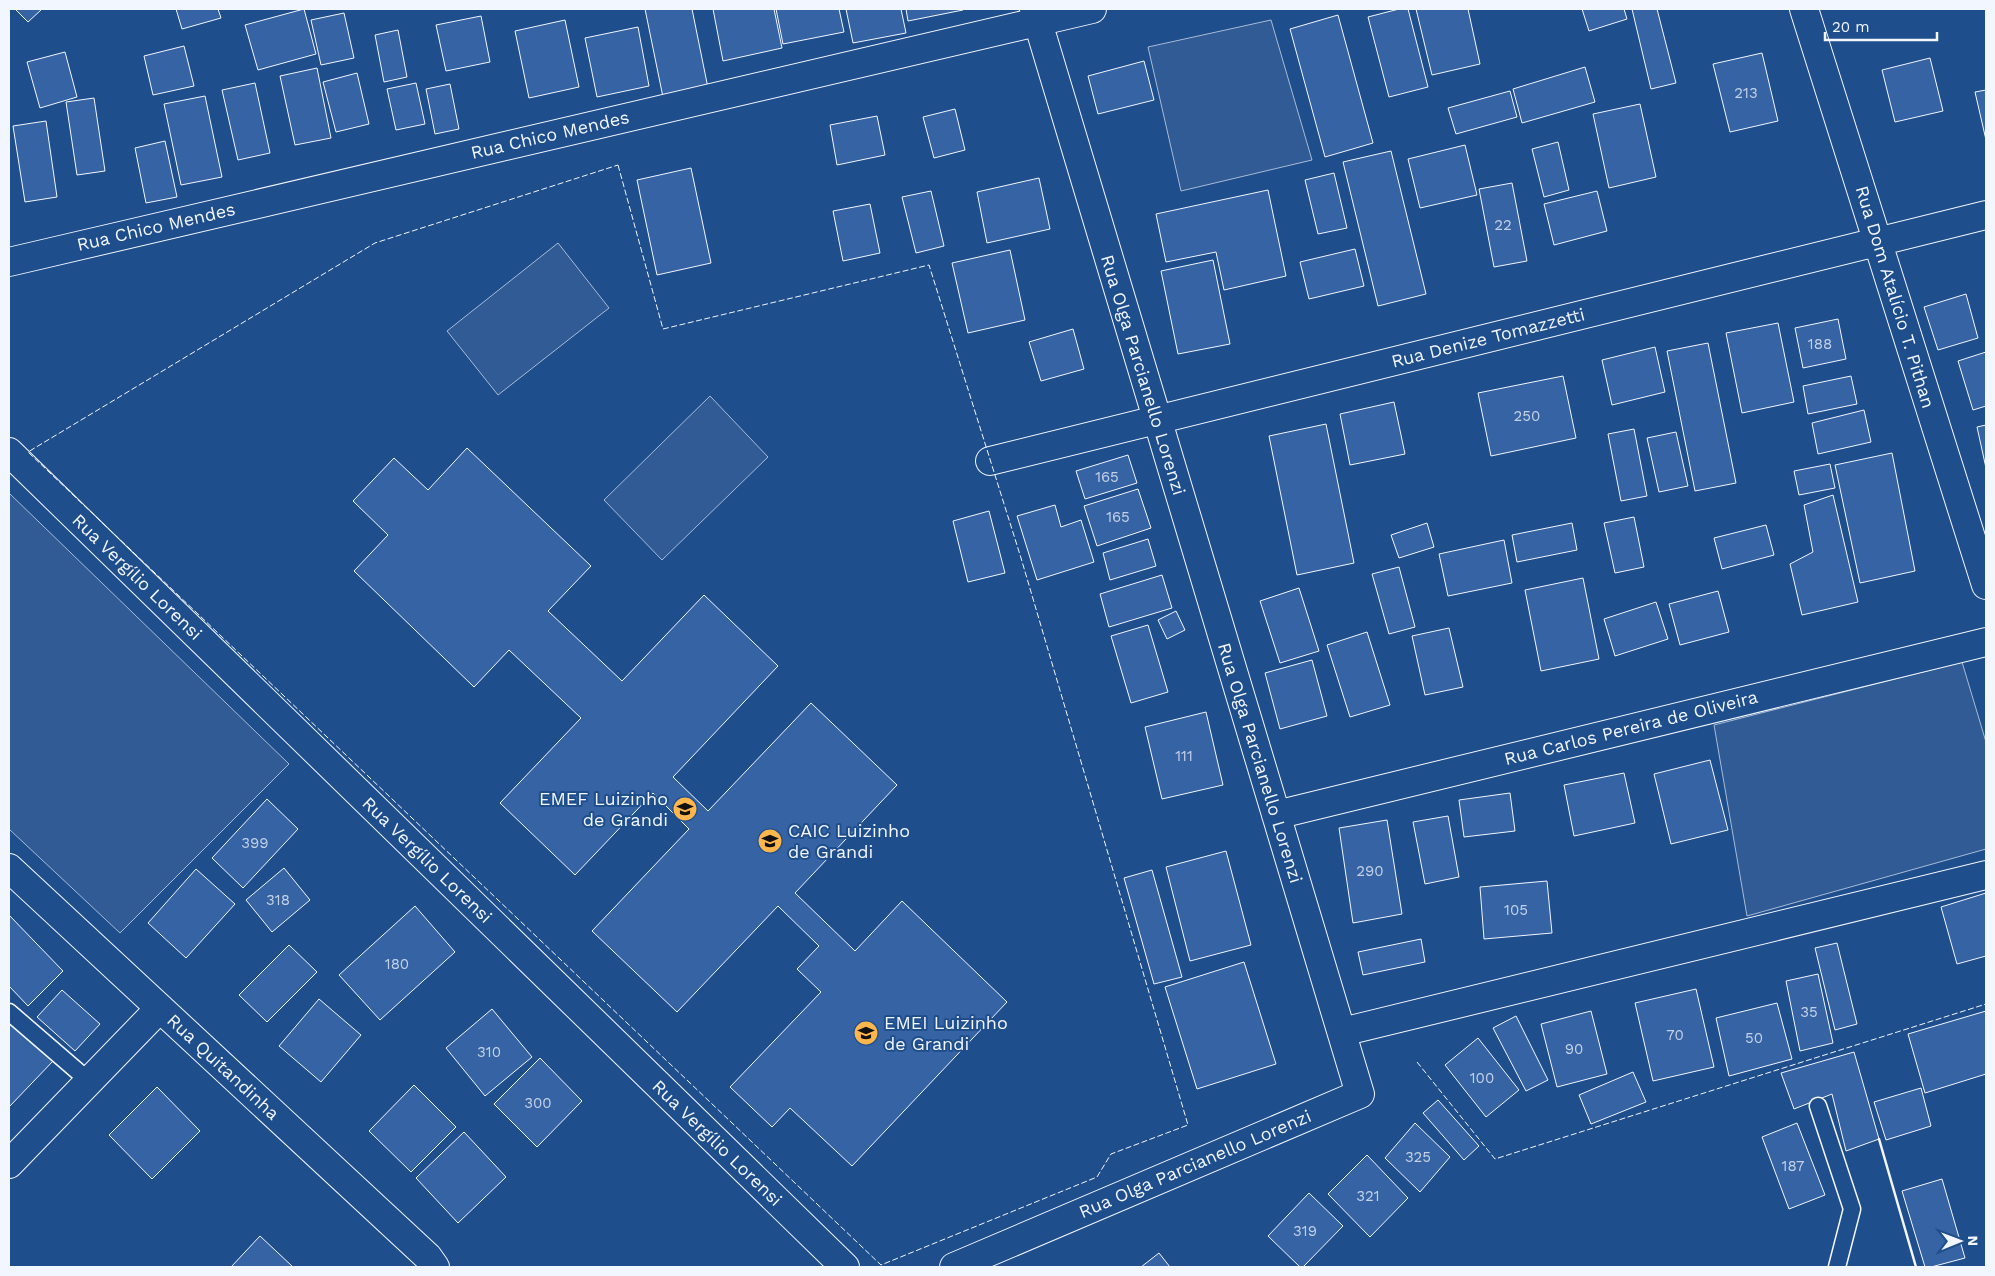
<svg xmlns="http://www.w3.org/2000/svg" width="1995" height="1276" font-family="'Work Sans',sans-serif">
<rect width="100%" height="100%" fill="#1f4e8c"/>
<path fill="#305b95" stroke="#a8bbd7" d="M1271 20 1312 160 1181 191 1148 47Z
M558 243 609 308 498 395 447 331Z
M710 396 768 457 662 560 604 500Z
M9 493 289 764 120 933 9 829Z
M1962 662 1986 742V849L1747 916 1714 725Z"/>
<path fill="#3563a3" stroke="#f2f6ff" d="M15 9H42L28 22Z
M176 9H218L221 18 182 29Z
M304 9 316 54 258 70 245 25Z
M645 9H692L709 93 664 102Z
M713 9H774L782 48 723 61Z
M776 9H839L844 32 783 44Z
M846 9H901L906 33 853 43Z
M906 9H963V10L908 21Z
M1399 9H1408L1428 87 1389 97 1368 17Z
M1416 9H1468L1480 64 1432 75Z
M1582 9H1624L1627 19 1589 31Z
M1632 9H1657L1676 83 1651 89Z
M344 13 354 58 321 65 311 20Z
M1338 15 1373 143 1325 157 1290 29Z
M481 16 490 62 446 71 436 25Z
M565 20 579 87 529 98 515 31Z
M638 27 649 86 597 97 585 38Z
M398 30 407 77 384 82 375 35Z
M184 46 194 86 153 95 144 56Z
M65 52 77 97 40 108 27 62Z
M1762 53 1778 121 1730 132 1713 64Z
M1930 58 1943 111 1895 122 1882 70Z
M1144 61 1154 100 1098 114 1088 76Z
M1585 67 1595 102 1522 123 1513 89Z
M317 68 331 138 295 145 280 76Z
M357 73 369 124 336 132 323 82Z
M255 83 270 153 238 160 222 90Z
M416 83 425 124 396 130 387 89Z
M450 84 459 129 435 134 426 89Z
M1986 90V140L1975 92Z
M1510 91 1517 117 1456 134 1448 108Z
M205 96 222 177 181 185 164 104Z
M94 98 105 171 77 175 66 102Z
M1640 104 1656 177 1609 188 1593 114Z
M955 109 965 150 934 158 923 117Z
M877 116 885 155 837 165 830 125Z
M46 121 57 197 25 202 13 126Z
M165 141 177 197 146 203 135 148Z
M1558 142 1569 190 1544 197 1532 149Z
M1465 145 1477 195 1420 208 1408 159Z
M1391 151 1426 294 1378 306 1343 162Z
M691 168 711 263 657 275 637 180Z
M1334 173 1347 228 1318 234 1305 180Z
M1039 178 1050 229 987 243 977 192Z
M1512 183 1527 261 1494 267 1479 189Z
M1268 190 1286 276 1224 290 1216 252 1166 262 1156 214Z
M931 191 944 246 916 253 902 197Z
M1597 191 1607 231 1554 245 1544 204Z
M870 204 880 253 843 261 833 211Z
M1355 249 1364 286 1309 299 1300 262Z
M1010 250 1025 320 968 333 952 263Z
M1213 260 1230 344 1178 354 1161 271Z
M1966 294 1978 338 1938 350 1924 307Z
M1838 319 1846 359 1803 368 1795 328Z
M1778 323 1794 402 1742 413 1726 333Z
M1073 329 1084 369 1041 381 1029 342Z
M1708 343 1736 483 1695 491 1667 351Z
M1655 347 1665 392 1612 405 1602 360Z
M1986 352V406L1973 410 1958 361Z
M1563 376 1576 438 1491 456 1478 393Z
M1851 376 1857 404 1808 414 1803 386Z
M1394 402 1405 454 1350 465 1340 414Z
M1864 410 1871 442 1818 454 1812 423Z
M1326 424 1354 563 1297 575 1269 436Z
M1986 425V468L1977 427Z
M1634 429 1647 496 1621 501 1608 434Z
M1676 432 1688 486 1659 492 1647 438Z
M467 448 591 566 548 611 622 681 704 595 778 666 673 777 708 811 811 703 897 785 795 893 855 951 902 901 1007 1002 852 1166 790 1108 772 1127 730 1087 821 992 797 969 819 946 778 906 677 1012 592 931 689 829 653 793 575 875 500 803 581 718 509 650 474 687 354 571 388 535 353 501 394 458 428 490Z
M1892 453 1915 571 1860 583 1835 465Z
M1128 455 1137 483 1085 499 1076 471Z
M1830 464 1835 488 1799 495 1794 471Z
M1138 489 1151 528 1097 546 1084 506Z
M1833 495 1858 602 1802 615 1790 564 1813 552 1804 505Z
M1055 505 1061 527 1081 520 1094 562 1037 580 1017 516Z
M989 511 1005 573 968 582 953 521Z
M1634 517 1644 567 1615 573 1604 523Z
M1427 523 1434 547 1399 558 1391 535Z
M1572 523 1577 550 1517 562 1512 535Z
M1766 525 1774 555 1722 569 1714 538Z
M1148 539 1156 566 1110 580 1103 553Z
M1504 540 1512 583 1448 596 1439 554Z
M1399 567 1415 627 1389 634 1372 574Z
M1162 575 1172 608 1109 627 1100 594Z
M1583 578 1599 659 1541 671 1525 590Z
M1299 588 1319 651 1280 663 1260 601Z
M1718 591 1729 632 1680 645 1669 604Z
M1656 602 1668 639 1615 656 1604 619Z
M1176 611 1185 630 1167 639 1158 620Z
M1148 625 1168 692 1131 703 1111 636Z
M1449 628 1463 687 1425 695 1412 636Z
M1367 632 1390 705 1350 717 1327 645Z
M1312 660 1327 716 1280 729 1265 673Z
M1206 712 1223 785 1162 799 1145 727Z
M1710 760 1728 830 1671 844 1654 774Z
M1624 773 1635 823 1574 836 1564 785Z
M1510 793 1515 831 1464 837 1459 800Z
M267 799 298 829 243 888 212 858Z
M1448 816 1459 877 1425 884 1413 822Z
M1387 820 1402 914 1353 923 1339 828Z
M1226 851 1251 945 1190 961 1166 867Z
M284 868 310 900 272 932 246 900Z
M196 869 235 904 186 958 148 923Z
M1152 870 1182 977 1154 984 1124 878Z
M1547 881 1552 933 1484 939 1480 887Z
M1986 893V956L1957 964 1941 907Z
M415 906 455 952 380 1020 339 975Z
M9 915 63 971 28 1006 9 986Z
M1421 939 1425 962 1363 975 1358 952Z
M1837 943 1857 1024 1835 1030 1815 948Z
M289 945 317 972 267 1022 239 995Z
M1244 962 1276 1064 1197 1089 1165 987Z
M1818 974 1833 1043 1800 1051 1786 981Z
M1696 989 1714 1067 1653 1081 1635 1003Z
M62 990 100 1024 75 1051 37 1017Z
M319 999 361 1035 321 1082 279 1046Z
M1777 1003 1792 1059 1729 1076 1716 1018Z
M492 1009 532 1057 485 1096 446 1048Z
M1591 1011 1607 1074 1557 1087 1541 1024Z
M1986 1011V1074L1925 1093 1908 1034Z
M1516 1016 1548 1080 1526 1091 1493 1028Z
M9 1018 54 1060 9 1107Z
M1478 1038 1519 1090 1486 1117 1445 1065Z
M1854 1052 1879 1139 1846 1151 1832 1094 1794 1109 1781 1073Z
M540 1058 582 1101 537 1147 494 1104Z
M1633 1072 1646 1102 1591 1124 1579 1095Z
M414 1085 456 1127 411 1172 369 1131Z
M157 1087 200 1131 152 1179 109 1135Z
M1921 1088 1931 1126 1886 1140 1874 1102Z
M1438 1100 1479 1146 1464 1160 1423 1113Z
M1415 1123 1450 1157 1420 1192 1385 1158Z
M1797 1123 1825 1195 1789 1209 1762 1137Z
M464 1132 506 1177 458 1223 416 1178Z
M1367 1155 1408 1198 1370 1237 1328 1194Z
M1942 1179 1965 1258 1931 1267H1925L1902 1191Z
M1309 1193 1343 1226 1303 1267H1300L1268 1236Z
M260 1236 293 1267H231Z
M1159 1253 1170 1267H1141Z"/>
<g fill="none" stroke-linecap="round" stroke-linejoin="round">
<defs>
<path id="service" d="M9 1012 89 1081
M1818 1106 1852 1209 1837 1267"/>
<path id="minor" d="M1804 9 1986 585
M9 262 1092 9
M9 452 845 1267
M990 461 1986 215
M1276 815 1986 642
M9 868 428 1257 435 1267
M1342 1032 1986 875
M9 1164 160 1008
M954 1267 1360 1094 1034 9"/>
</defs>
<use href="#service" stroke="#f2f6ff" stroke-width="19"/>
<use href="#minor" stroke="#f2f6ff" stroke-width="30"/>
<use href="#service" stroke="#1f4e8c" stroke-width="16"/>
<use href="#minor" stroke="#1f4e8c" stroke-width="28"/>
<path stroke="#f2f6ff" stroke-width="1" stroke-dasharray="6 2.5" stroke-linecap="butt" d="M618 165 663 329 929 265 1021 558 1188 1125 1111 1154 1097 1177 881 1265 28 452 375 243Z
M1417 1062 1495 1159 1986 1004"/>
<path stroke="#f2f6ff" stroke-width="2.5" d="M1879 1139 1916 1267"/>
</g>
<defs>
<symbol id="school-disc" viewBox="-11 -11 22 22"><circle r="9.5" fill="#ffb74d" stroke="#1f4e8c"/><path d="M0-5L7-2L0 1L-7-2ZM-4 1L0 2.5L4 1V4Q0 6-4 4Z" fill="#111"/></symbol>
</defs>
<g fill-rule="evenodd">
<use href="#school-disc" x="671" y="795" width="28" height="28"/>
<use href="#school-disc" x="756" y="827" width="28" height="28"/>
<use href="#school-disc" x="852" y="1019" width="28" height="28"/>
</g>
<g text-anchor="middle" stroke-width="4" stroke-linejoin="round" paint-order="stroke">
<g font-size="15" fill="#c3d1e8">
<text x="1746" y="98">213</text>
<text x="1503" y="230">22</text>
<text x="1820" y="349">188</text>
<text x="1527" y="421">250</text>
<text x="1107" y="482">165</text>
<text x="1118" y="522">165</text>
<text x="1184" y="761">111</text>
<text x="255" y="848">399</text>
<text x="1370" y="876">290</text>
<text x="278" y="905">318</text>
<text x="1516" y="915">105</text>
<text x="397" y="969">180</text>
<text x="1809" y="1017">35</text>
<text x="1675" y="1040">70</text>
<text x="1754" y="1043">50</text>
<text x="1574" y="1054">90</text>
<text x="489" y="1057">310</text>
<text x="1482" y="1083">100</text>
<text x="538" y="1108">300</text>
<text x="1418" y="1162">325</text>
<text x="1793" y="1171">187</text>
<text x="1368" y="1201">321</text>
<text x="1305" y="1236">319</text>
</g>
<g font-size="18" fill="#f2f6ff" stroke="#1f4e8c">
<text transform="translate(550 135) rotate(-13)" y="6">Rua Chico Mendes</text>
<text transform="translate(156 227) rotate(-13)" y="6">Rua Chico Mendes</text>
<text transform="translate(1895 297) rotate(73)" y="6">Rua Dom Atalício T. Pithan</text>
<text transform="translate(1488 338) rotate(-14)" y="6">Rua Denize Tomazzetti</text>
<text transform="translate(1143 375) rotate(73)" y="6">Rua Olga Parcianello Lorenzi</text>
<text transform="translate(137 577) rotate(44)" y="6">Rua Vergílio Lorensi</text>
<text transform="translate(1631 728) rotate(-14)" y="6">Rua Carlos Pereira de Oliveira</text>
<text transform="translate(1260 763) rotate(73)" y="6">Rua Olga Parcianello Lorenzi</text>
<text transform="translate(427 860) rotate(44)" y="6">Rua Vergílio Lorensi</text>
<text transform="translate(223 1067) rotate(43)" y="6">Rua Quitandinha</text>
<text transform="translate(717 1143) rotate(44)" y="6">Rua Vergílio Lorensi</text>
<text transform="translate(1195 1164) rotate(-23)" y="6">Rua Olga Parcianello Lorenzi</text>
</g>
<g font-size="18" fill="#f2f6ff" stroke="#1f4e8c" text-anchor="start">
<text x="668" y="805" text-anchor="end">EMEF Luizinho<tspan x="668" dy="21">de Grandi</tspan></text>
<text x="788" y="837">CAIC Luizinho<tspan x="788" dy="21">de Grandi</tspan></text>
<text x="884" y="1029">EMEI Luizinho<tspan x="884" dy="21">de Grandi</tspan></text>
</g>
</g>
<rect width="1995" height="1276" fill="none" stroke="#f2f6ff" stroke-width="20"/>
<g transform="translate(1960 1241) rotate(89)" stroke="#1f4e8c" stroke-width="4" paint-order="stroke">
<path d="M0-4L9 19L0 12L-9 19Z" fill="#f2f6ff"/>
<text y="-8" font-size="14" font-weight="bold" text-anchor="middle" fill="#f2f6ff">N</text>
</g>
<path d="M1825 32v8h112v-8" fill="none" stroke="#f2f6ff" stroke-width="2.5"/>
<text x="1832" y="32" font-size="15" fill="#f2f6ff" stroke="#1f4e8c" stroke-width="4" paint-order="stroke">20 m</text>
</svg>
